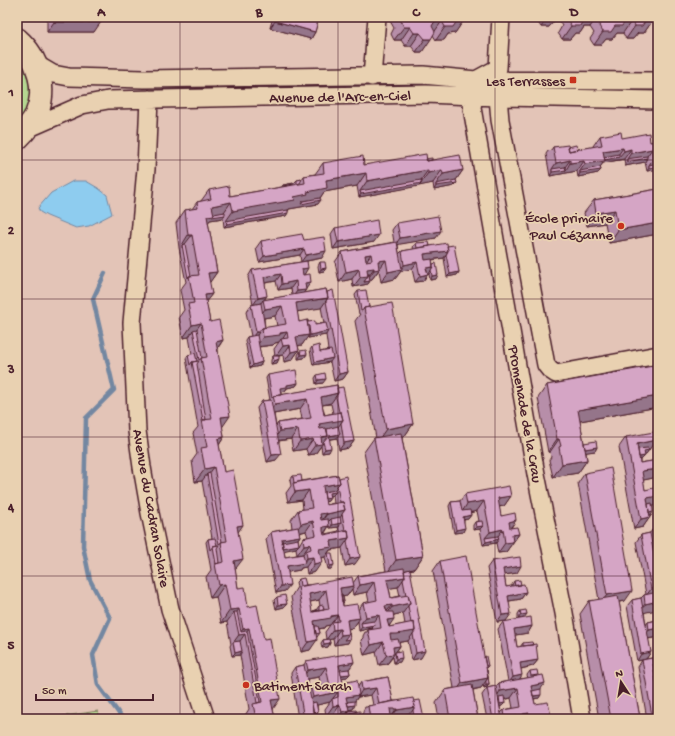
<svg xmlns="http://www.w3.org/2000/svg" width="675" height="736" font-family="'Gochi Hand',sans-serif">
<rect width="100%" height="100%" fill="#e3c4b7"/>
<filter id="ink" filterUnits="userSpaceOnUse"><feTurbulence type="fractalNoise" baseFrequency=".025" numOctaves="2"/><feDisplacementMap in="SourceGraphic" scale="8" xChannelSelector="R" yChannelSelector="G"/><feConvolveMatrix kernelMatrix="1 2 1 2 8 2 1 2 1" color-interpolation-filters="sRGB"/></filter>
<g filter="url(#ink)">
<path fill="#b5d791" stroke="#807b5e" d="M17 59C30 71 32 93 27 110 25 115 20 121 17 126Z
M98 711 100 719H57V717Z"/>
<path fill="#8eccef" stroke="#7387a1" d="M73 181H86L98 188 107 195 112 214 89 226 76 228 47 216 40 212 38 208 51 193Z"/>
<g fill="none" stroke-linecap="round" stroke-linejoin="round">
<path stroke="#7387a1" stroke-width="4.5" d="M105 273 93 299 114 390 86 418 83 546 90 580 110 618 93 655 98 685 123 719"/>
<defs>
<path id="street" d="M501 17 498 68 476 80 472 108 536 474 564 613 582 719
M36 64 53 74 69 77 144 79 423 75 476 80 658 81
M372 77 377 17
M498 86V97L500 120 546 365 550 370 556 374 658 355
M149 99 146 169 132 323 137 431 142 467 150 513 170 609 206 719
M27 129 82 105 108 100 426 94 498 97 658 100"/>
<path id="secondary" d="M17 39C38 57 48 89 36 115 31 125 24 132 17 139"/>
</defs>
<use href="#street" stroke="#4a1f2b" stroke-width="20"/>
<use href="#secondary" stroke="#4a1f2b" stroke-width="25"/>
<use href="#street" stroke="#e9d1b1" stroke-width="17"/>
<use href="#secondary" stroke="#e9d1b1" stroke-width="22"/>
</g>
<path fill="#b78ea9" stroke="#4a1f2b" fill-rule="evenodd" d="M47 17H101L94 32H47Z
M273 17H319L315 32 311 39 270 28Z
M392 17H466L455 33 448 34 444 40H436L433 35 422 52H416L411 46H405L401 40H394L391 34 394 28 390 21Z
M528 17H655L644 33H638L633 39H626L623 33H617L612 39H606L601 45H594L590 39 594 33 590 27H584L580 33H575L570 39H562L558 33 562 26 559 21H554L549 27H541L537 21H530Z
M600 136 650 142 658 141V169L647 171 645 162 625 166 624 159 603 163 600 167 601 170 598 173 578 177 577 171 550 176 546 154 548 151 551 150 553 147H568L577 149 593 147V146Z
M426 159 432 160 463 170 456 180 454 186 434 190 433 183 359 197 357 186 324 192 320 198 318 204 289 209 286 216 224 227 223 218 210 220 208 222 217 272 209 283 212 294 206 301 210 322 223 340 218 348 222 426 224 437 219 445 224 472 238 532 235 570 238 588 248 607 273 709 275 719H244V717L249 709 240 655 232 656 230 646 231 644 227 622 221 623 216 597 210 598 206 577 211 570 206 542 208 539 212 538 202 481 195 482 192 461 197 454 193 433 198 427 186 358 188 355 192 354 189 337 183 338 179 317 184 310 180 290 186 282 179 248 176 223 185 210 192 209 197 202 201 201 209 190 230 196 282 187 283 185 294 183 297 180 302 179 304 176 315 174 323 163 364 165Z
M658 189V234L609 243 605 223 587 226 584 213 594 200Z
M397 223 436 238 398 244 399 254 402 251 414 249 413 247 416 243 430 246H447L459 272 457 275 447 277 444 258 432 260 436 279 430 280 429 274H428L423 281 415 282 412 269 401 271 395 279 381 282 379 270 372 279 370 280V281L368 284 353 287 352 279 339 282 335 262 342 252 394 242 392 230Z
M335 228 374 242 333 249 331 234Z
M304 240 322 258 307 261 304 275 306 289 303 293 326 289 348 372 343 379 334 381 330 362 313 365 310 350 312 347 320 352 328 350 326 335 308 338 307 337 302 345 298 346 299 350 292 360 284 362 283 355 279 356 277 363 271 364V360L273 356H275L274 349 279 342 275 343 273 345 259 347 262 362 260 366 250 368 245 340 247 337 251 336 246 312 251 305H253L248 277 252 270 301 262 300 255 259 262 256 248 261 241ZM276 281 278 290 291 288 292 295 265 300V283ZM321 307 324 323 315 325 308 322H299L297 312ZM275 316 277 326 265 328 264 318Z
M320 262 326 268 324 271 319 272 318 266Z
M358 291 369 307 413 424 404 437 402 438 423 556 414 569 404 570 421 658 412 660 408 641 399 642 400 646 396 652 400 662 394 663 393 657 387 664 379 665 376 652 364 655 361 640 363 638V636L365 632H367L368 630 373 629 372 628 359 631 358 621 353 628 348 629V643L334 645 333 639H329L330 643 328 647 322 648 321 643 323 640 326 639 325 632 330 625 325 626 324 628 319 629 320 633 317 637 310 650 301 652 291 597 297 587 296 582 299 579 305 585 353 583 358 576 386 571 364 452 374 438H376L355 321 360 314H359L355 295ZM398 587 400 596 391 598 389 588ZM352 589 353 595 367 592 369 602 363 603 358 610 343 606V603L344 602 343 596H347ZM319 600 320 606H319L316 610 313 611 312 612 310 602ZM403 613 405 624 389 627 394 615Z
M300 351 307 354 304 358 298 359V355Z
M658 365V407L580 421 584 443 597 447 595 451 586 452 587 460 578 473 553 477 549 460 551 457 550 452H548L538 398 547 385Z
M268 375 298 383 296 386 287 388 285 391H281V395L337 385 354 441 349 448 339 450 337 438 329 439V452L322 453 321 446 315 454 308 455 306 449 293 451 291 439 279 441 276 460 267 462 257 408 262 401 270 400 266 378ZM331 404 333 413 325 415 324 412 322 405ZM300 409 302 419 278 423 276 426 274 414Z
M317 375 323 383 316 384 315 378Z
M626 437 656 440 646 454H644L645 456 642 459 640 460V463L658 460V471L653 478 643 480 645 490 652 506 651 516H650V517L643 527 634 529 619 447Z
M585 473 625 601 619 602 640 718V719H599L580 614 589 601 599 600 578 483Z
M338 475 355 564 345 566 342 548 330 550 328 553 331 569H328L325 557 321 558 315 572 307 574 306 567 301 568 300 570 288 572 285 591 276 593 266 539 271 532 292 528 291 520 298 510 303 509 302 500 288 502 286 493 291 486 290 480 293 476 302 481ZM333 495 334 503 326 505 325 502 328 501 330 496ZM329 526 330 528 338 527 339 531 325 534V533ZM306 531 308 537 303 538 299 545 298 539 300 536 299 533ZM296 548 297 555 303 554 285 557 284 550Z
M465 494 511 496 504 506 499 507 501 516 516 520 511 528 519 534 506 552 498 553 496 543 483 545 480 529 473 530V525L475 522 479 521 477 511 470 513 471 515 468 519 464 520 463 532 454 533 449 506 451 502 460 501Z
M656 514 658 524 655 525 654 518Z
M652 530 658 547 653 548 655 560 657 557 658 556V590L657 592H658V637L648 639 651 652 646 659 652 658 654 655H657L656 649 658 646V672L654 673 657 685 658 683V719H647L638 667 642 660 637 661 627 606 632 600 641 598 644 595 646 594 636 542 641 535 650 533ZM656 610 657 620 648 622 646 625 644 612Z
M440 561 484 657 488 666 486 668 489 684 487 687 484 688 483 685 481 688 473 690 478 719H439L436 703 445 690 454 688 433 571Z
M492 561 517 573 504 575 506 587 512 586V585L514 581 521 585 526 592 521 599 509 601 506 621 497 622 487 568Z
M277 597 284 607 276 609 274 600Z
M520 611 524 618 518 619V614Z
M503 622 532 626 528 633 515 635 517 647H520L523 643 533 645 538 660 533 666 521 669 519 679 528 678 527 675 530 671 537 676 540 689 539 698 534 699 535 704 549 719H487L482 695 487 688 496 686 499 683 508 681 498 629ZM511 698 513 708 504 710 501 713 500 706H502L504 700Z
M306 661 354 662 349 669 350 674 347 677 342 678 343 683H346V682H351L358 687 361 682 388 677 393 701H414L424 719H362L361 716 363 713V711L365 707H367L368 706 373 705 371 695 358 697 355 701 353 709H349V710L357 712 333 716V715L326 716 325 709 330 702 317 705 318 712 316 716H314L315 719H298L291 673 295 667 304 665ZM319 677 321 687 311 688 309 691 307 679Z"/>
<path fill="#95748a" stroke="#4a1f2b" d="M533 17H540L537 21H530Z
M548 17H562L559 21H554L549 27H541Z
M590 17H597L590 27H584L580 33H575L570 39H562L571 26Z
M464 20 455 33 448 34 444 40H436L445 27 457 21Z
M626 20H632L623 33H617L612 39H606L601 45H594L603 32Z
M646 20H653L644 33H638L633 39H626L635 26Z
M275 21 315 32 311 39 270 28Z
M435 21H442L433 34H426Z
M54 22H101L94 32H47Z
M404 27H410L401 40H394Z
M414 33H420L411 46H405Z
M425 39H431L422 52H416Z
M623 148 616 158 619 157 624 151 631 149 624 159 603 163 598 170H601L598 173 578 177 580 173V171L585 164 603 151Z
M652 149 645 159 647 158 645 162 625 166 627 162V159L631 153Z
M658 158V169L647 171 649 168V165L653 159Z
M570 160 563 170H566L570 163 584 161 577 171 550 176 552 172V169L556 163Z
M428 170 419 183H422L419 186 359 197 361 194 360 191 367 181Z
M442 170 433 183 419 186 428 173Z
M463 170 454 183H457L454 186 434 190 436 186V184L443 174Z
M366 173 357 186 324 192 318 201 321 200 318 204 289 209 286 213H288L286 216 224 227 227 224 226 221 233 211 294 197 307 192 326 180Z
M231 202 222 215H225L223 218 210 220 205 228 198 229 212 206Z
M615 210 605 223 587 226 596 213Z
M658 223V234L609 243 618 230Z
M441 231 436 238 395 245 400 238Z
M188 235H192L182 248V245Z
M379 235 374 242 333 249 338 242Z
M304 249 300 255 259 262 264 256Z
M326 251 322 258 301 262 306 255Z
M448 251 444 258 419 261 424 254Z
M371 254 364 264 365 255Z
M386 260 372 279 367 280 374 270V268L364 282 370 281 368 284 353 287 367 269 378 261Z
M417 262 412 269 401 271 395 279 381 282 388 272 401 269 404 265Z
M433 267 429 274 422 275 426 268Z
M308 268 304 275 297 276 302 269Z
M326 268 324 271 319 272 321 269Z
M359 269 352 279 339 282 346 272Z
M217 272 208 285V273Z
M459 272 457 275 447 277 450 274Z
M281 274 276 281 259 284 264 277Z
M428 274 423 281 415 282 420 276Z
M438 275 436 279 430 280 432 276Z
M296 281 291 288 278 290 282 284Z
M311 282 306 289 300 290 305 283Z
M306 290 301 296 292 298 297 291Z
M212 294 202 307 205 295Z
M267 296 263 301V300L261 303 253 305 258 298Z
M328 298 321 308 289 313 296 303Z
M282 306 275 316 258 319 265 309Z
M201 323 194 333 193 330 189 337 183 338 192 325Z
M328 331 326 335 308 338 310 335Z
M256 332H259L255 339H251Z
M287 332 282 340 281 339 279 342 275 343 273 345 256 347 263 337Z
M309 335 302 345 289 347 296 337Z
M223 340 214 353 216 342Z
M290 345 283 355 276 356 283 346Z
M299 350 292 360 284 362 291 352Z
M307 354 304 358 298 359 301 355Z
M333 358 330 362 313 365 315 362Z
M279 359 277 363 271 364 274 361Z
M262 362 260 366 250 368 253 365Z
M348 372 343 379 334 381 339 374Z
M326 379 323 383 316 384 318 380Z
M298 383 296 386 287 388 285 391 278 392 280 388 287 385Z
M338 393 331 403 314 407 321 397Z
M658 396V407L569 423 578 410Z
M307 399 300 409 268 415 275 404Z
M230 416 221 429V417Z
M343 420 336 430 319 433 320 421Z
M413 424 404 437 377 442 386 429Z
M298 429 291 439 273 441 280 431Z
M340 434 337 438 326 440 329 436Z
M328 436 315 454 308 455 321 437Z
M224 437 215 451 218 439Z
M313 439 306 449 293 451 300 441Z
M557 439H559L550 452H548Z
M656 440 646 454H641L633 453 637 444Z
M354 441 349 448 339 450 344 443Z
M597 447 595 451 582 453 585 449Z
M331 448 329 452 322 453 325 449Z
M281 454 276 460 267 462 272 455Z
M645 456 642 459 631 461 634 458Z
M587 460 578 473 553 477 562 464Z
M214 467 207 477V474L202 481 195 482 205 469Z
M658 469V471L653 478 635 482 642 471Z
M340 483 333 492H336L333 495 326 497 318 496 323 486Z
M309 490 302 500 288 502 295 492Z
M511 496 504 506 491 508 498 498Z
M658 496V505L643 508 647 498Z
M330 498 328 501 320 503 322 499Z
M484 501 477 511 460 515 467 504Z
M345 510 338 521 331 519 328 522 320 524 327 514Z
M321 512 327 513 320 523 313 524Z
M653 512 651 516 641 517 644 514Z
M471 515 468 519 461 520 463 517Z
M650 517 643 527 634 529 641 519Z
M516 520 509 530 502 532 509 522Z
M313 521 306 531 294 534 301 524Z
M657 521H658V524L655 525Z
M341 523 339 527 330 528 332 525Z
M243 525 234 538 237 526Z
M329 526 322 536 323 527Z
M483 526 480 529 473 530 476 527Z
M465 528 463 532 454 533 456 530Z
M503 529 496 539 485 538 490 532Z
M519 534 506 552 498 553 505 543 512 535Z
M300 536 295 543 280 545 282 539Z
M349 538 342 548 330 550 325 557 313 559 319 549 331 541Z
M658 538V547L647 549 654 539Z
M499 539 496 543 483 545 486 542Z
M310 544 303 554 297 555 304 545Z
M299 545 296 548 278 552 281 548Z
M423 556 414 569 387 573 396 560Z
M313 557 306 567 301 568 300 570 282 573 287 566 303 563 307 558Z
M360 557 355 564 345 566 350 559Z
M243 559 233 572 234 561Z
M322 562 315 572 307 574 314 564Z
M334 565 331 569H328L330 566Z
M521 566 517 573 498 576 503 569Z
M405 577 398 587 380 590 387 580Z
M374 582 367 592 353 595 360 585Z
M225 584 216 597 210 598 219 585Z
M290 585 285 591 276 593 281 586Z
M354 586 347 596 336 598 340 588Z
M658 588V590L655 595 646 596 651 589Z
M326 590 319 600 302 604 309 594Z
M632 591 625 601 599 605 607 595Z
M526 592 521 599 503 602 508 596Z
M658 601V607L656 610 638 614 645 604Z
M410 603 403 613 385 617 392 607Z
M287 604 284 607 276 609 278 605Z
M392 605 384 615 385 606Z
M239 609 235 615 234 612 227 622 221 623 230 610Z
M511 614 506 621 497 622 502 615Z
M527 614 524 618 518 619 521 615Z
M338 615 330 625 325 626 324 628 310 630 314 621Z
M379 615 372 625 361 623 366 617Z
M360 618 353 628 340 630 347 620Z
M394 619 387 629V620Z
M375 625 372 628 359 631 362 627Z
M532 626 528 633 510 636 514 629Z
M249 628 238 644 233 643 243 629Z
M658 628V637L642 640 649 630Z
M340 629 333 639 326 640 333 630Z
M415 631 408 641 390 644H383L390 634Z
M349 634 350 639 348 643 334 645 341 635Z
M317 640 310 650 301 652 308 642Z
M383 642 376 652 364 655 371 645Z
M330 643 328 647 322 648 324 644Z
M400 646 387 664 379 665 393 647Z
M242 651 240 655 232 656 235 653Z
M425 651 421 658 412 660 416 653Z
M651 652 646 659 637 661 641 654Z
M402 658 400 662 394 663 396 659Z
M538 660 533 666 516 670 520 663Z
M354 662 347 672 335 674 339 665Z
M658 663V672L648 674 655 664Z
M326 667 319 677 301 680 308 670Z
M350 674 347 677 333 679 336 676Z
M522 675 518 682 508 684 513 677Z
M488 678 481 688 455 693 462 683Z
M545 683 538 693 527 695 531 686Z
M486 684H489L487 687 484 688Z
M376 688 371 695 358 697 362 690Z
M518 688 511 698 496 701V698L500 691Z
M338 692 330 702 309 707 308 704 313 697Z
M359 695 352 705 342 703 339 707 346 697Z
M541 695 539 698 525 700 528 697Z
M280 699 271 712V700Z
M505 703 502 706 494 707 497 704Z
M340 705 333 715 326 716 333 706Z
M355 705 353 709 341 711 342 707Z
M380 707 397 709 390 719Z
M415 707 408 717 390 719 397 710Z
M349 710 343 719H337L342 712Z
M318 712 316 716 308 717 310 714Z
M529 713 525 719H504L505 718Z
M658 714V719H649L652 715Z
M551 716 549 719H538V718Z"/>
<path fill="#d5a5c5" stroke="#4a1f2b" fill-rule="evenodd" d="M54 17H101V22H54Z
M276 17H319L315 32 275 21Z
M402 17H466L464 20 457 21 453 27H445L442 21H435L432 26 435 32 431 39H425L420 33H414L410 27H404L401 21Z
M569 17H591L589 20H583L580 26H571L568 20Z
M601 17H655L653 20H646L642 26H635L632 20H626L622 26H615L611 32H603L599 26 603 20Z
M621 132 622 138 649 133 650 142 658 141V158L653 159 652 149 631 153V149L624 151 623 148 603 151 605 161 585 164 584 161 570 163V160L556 163 553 147 568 145 569 151 602 145 600 136Z
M576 145 577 149 569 151 568 147Z
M426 154 427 161 460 155 463 170 443 174 442 170 428 173V170L367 181 366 173 326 180 327 188 307 192 308 194 294 197 295 200 233 211 231 202 212 206 214 215 207 216 217 272 208 273 212 294 205 295 210 322 219 320 223 340 216 342 230 416 221 417 224 437 218 439 224 472 233 470 243 525 237 526 243 559 234 561 238 588 245 587 248 607 257 605 264 639 270 638 280 699 271 700 275 719H256L253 704 262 702 249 628 243 629 239 609 230 610 225 584 219 585 215 564 224 562 221 542 227 541 214 467 205 469 201 448 207 447 202 420 212 419 201 358 207 357 201 323 192 325 188 304 194 303 189 276 199 275 192 235H188L185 210 198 208 197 202 211 199 209 190 229 186 230 196 305 183 304 176 324 173 323 163 363 156 364 165Z
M619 154V157L605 160 604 157Z
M647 156V158L627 162V159Z
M432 158V160L427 161 426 159Z
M658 163V166L649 168V165Z
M565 167 566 170 552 172V169Z
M600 167 601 170 580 173V171Z
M302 179 300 183 297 184V180Z
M421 180 422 183 361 194 360 191Z
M456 180 457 183 436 186V184Z
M294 183V184L283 186V185Z
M658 189V223L618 230 615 210 596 213 594 200Z
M320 198 321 200 301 204 303 201Z
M288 210V213L227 224 226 221Z
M225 212V215L212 217 214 215V214Z
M438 216 441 231 400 238 397 223Z
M377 220 379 235 338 242 335 228Z
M302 234 304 240 324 237 326 251 306 255 304 249 264 256 261 241Z
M397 242 402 269 388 272 386 260 378 261 379 269 374 270V268L367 269 368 276 360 277 359 269 346 272 342 252ZM371 254 372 260 366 261 365 255Z
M429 242 430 246 417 248 416 243Z
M447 243 448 251 424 254 425 260 432 259 433 267 426 268 428 274 420 276 417 262 404 265 402 251Z
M185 244 191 276H189L188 278 182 245Z
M454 245 459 272 450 274 446 255 448 251 447 246Z
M307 261 308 268 302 269 303 275 310 274 311 282 305 283 306 290 297 291 296 281 282 284 281 274 264 277 267 296 258 298 252 270Z
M320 262H325L326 268 321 269Z
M436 263 438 275 432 276 431 270 433 267V264Z
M368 274H369L370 281 364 282 368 276Z
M326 289 328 298 296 303 299 322 307 320 309 335 296 337 299 350 291 352 290 345 283 346 281 339 288 338 287 332 280 333V335L263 337 262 328 286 324 282 306 265 309 263 300Z
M333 290 348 372 339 374 326 301 328 298 327 292Z
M366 290 369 307 364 308 363 310 361 311 358 291Z
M261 303 265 328H262L259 332H256L251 305Z
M392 303 413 424 386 429 364 308Z
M307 320H308V322L315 321V325L326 323 328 331 310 335 309 326H308Z
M197 329 202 358 199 360 193 330Z
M257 335 262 362 253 365 247 337Z
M319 345 320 352 331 350 333 358 315 362 312 347Z
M306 350 307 354 301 355 300 351Z
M195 353 197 361 192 362 190 365 188 355Z
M273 356H279V359L274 361Z
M199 361 197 364 206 420H203L192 362Z
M658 365V396L578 410 587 460 562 464 559 447 561 446 559 439H557L547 385Z
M296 370 298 383 287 385V387L280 388 281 395 273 396 272 398 268 375Z
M325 373 326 379 318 380 317 375Z
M337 385 338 393 321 397 324 415 341 412 343 420 319 424 320 429 326 428 328 436 321 437 322 444 315 445 313 439 300 441 298 429 280 431 278 423 311 418 307 399 275 404 273 396Z
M343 387 354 441 344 443 341 423 343 420 341 412H339L336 397 338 393 337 388Z
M271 400 281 454 272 455 262 401Z
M338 426 340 434 329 436 331 448 325 449 323 442 328 436 327 429Z
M654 432 656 440 637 444 640 463 658 460V469L642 471 645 490 658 487V496L647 498 650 517 641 519 626 437Z
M401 433 423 556 396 560 374 438Z
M596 441 597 447 585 449 584 443Z
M648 448 649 450 644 451 645 456 639 457 638 449Z
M611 468 632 591 607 595 585 473Z
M210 473 222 542 219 544 207 474Z
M301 475 302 481 294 483 293 476Z
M338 475 340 483 323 486 326 505 343 502 345 510 327 514V513L320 514 321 520 328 519 329 526 323 527V531L324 535 348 530 349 538 331 541 332 547 319 549 322 562 314 564 313 557 307 558 306 551 311 549 310 544 304 545 303 538 316 535 313 521 301 524 298 510 312 508 309 490 295 492 293 483Z
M346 476 360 557 350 559 347 541 349 538 348 530H345L342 514 345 510 343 502H340L337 486 340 483 339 478Z
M509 486 511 496 498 498 501 516 515 513 516 520 509 522 510 528 517 527 519 534 512 535 513 542 505 543 503 529 490 532 484 501 467 504 465 494Z
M335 490 336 492 329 493 330 498 325 499 324 492Z
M460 501 462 511 470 510 471 515 463 517 465 528 456 530 451 502Z
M652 503 653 512 649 513 648 504Z
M656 514H658V521H657Z
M340 517 341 523 332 525 331 519Z
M482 521 483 526 476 527 475 522Z
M298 527 300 536 282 539 285 557 303 554 305 563 287 566 290 585 281 586 271 532Z
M658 529V538L654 539 652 530Z
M650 533 658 578V588L651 589 641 535Z
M498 536 499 539 486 542 485 538Z
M215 538 217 545 213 546 210 550 208 539Z
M298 539 299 545 283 548 282 542Z
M219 545 217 548 219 563 216 564 213 546Z
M328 553H332L334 565 330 566Z
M466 556 488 678 462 683 440 561Z
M520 557 521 566 503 569 506 587 524 584 526 592 508 596 511 614 502 615 492 561Z
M404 568 405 577 387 580 391 598 408 595 410 603 392 607V605L385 606 387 612H393L394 619 387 620 389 627 414 622 415 631 397 634H390L391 640 398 639 400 646 393 647 394 654 386 655 383 642 371 645 368 630 381 628 379 615 366 617 363 603 377 600 374 582 360 585 358 576Z
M410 569 425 651 416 653 413 634 415 631 414 622 411 623 408 606 410 603 408 595H406L403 580 405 577 404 571Z
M352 577 354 586 340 588 343 606 357 604 360 618 347 620 349 634 341 635 340 629 333 630 332 622 339 621 338 615 331 616V618L314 621 317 640 308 642 298 587ZM326 590 329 609 312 612 309 594Z
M304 578 306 585 300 586 299 579Z
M520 580 521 585 515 586 514 581Z
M658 592V601L645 604 644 595Z
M341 594H342L344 602H342Z
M285 595 287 604 278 605 277 597Z
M618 596 640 718 637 719H611L589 601Z
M641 598 651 652 641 654 632 600Z
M323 605 324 610 313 612V611L319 610V606Z
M526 610 527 614 521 615 520 611Z
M234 612H237L241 632 247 631 260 702 257 703 245 634 239 635Z
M531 617 532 626 514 629 517 647 536 644 538 660 520 663 522 675 513 677 503 622Z
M658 620V628L649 630 648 622Z
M374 621 375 625 362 627 361 623Z
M315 626H318L320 633 316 634Z
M349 633 350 639 344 640 349 634Z
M329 639 330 643 324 644 323 640Z
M240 641 242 651 235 653 233 642Z
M532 642 533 645 523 646V643Z
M401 651 402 658 396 659 395 652Z
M352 653 354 662 339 665 343 683 357 680 359 695 346 697 349 710 342 712 340 705 333 706 332 699 338 697V692L313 697 311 688 330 686 326 667 308 670 306 661Z
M658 654V663L655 664 654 655Z
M486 656 488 666H486L484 657Z
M652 658 658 693V714L652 715 642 660Z
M304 665 315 719H304L295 667Z
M349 669 350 674 341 675 340 670Z
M487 670 489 684H486V681L488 678Z
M537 670 538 675 531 676 530 671Z
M543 675 545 683 531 686 535 704 548 702 551 716 538 718V719H528H530L529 713 523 714V715L505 718 504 710 521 707 518 688 500 691 499 683Z
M388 677 393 701 379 704 376 688 362 690 361 682Z
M472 685 478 719H450L445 690Z
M496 686 502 719H493L487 688Z
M541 689V695L533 696 532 691Z
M504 696 505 703 500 704 499 697Z
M413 698 415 707 397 710V709H390L391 716 398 715 399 719H384L383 718 378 719H370L368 706Z
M420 700 424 719H414L413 710 415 707 414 701Z
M355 701V705L348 706 347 702Z
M316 702 318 712 313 713 312 703Z
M356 710 357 712 348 714 349 711Z
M360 711 361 719H317Z
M410 713 411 719H399L398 716Z"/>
</g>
<path fill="none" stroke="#4a1f2b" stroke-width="1" stroke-opacity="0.55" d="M180 17V719M338 17V719M495 17V719M17 160H658M17 299H658M17 437H658M17 576H658"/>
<g fill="#c8321e" stroke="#e9d1b1" stroke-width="1.5">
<rect x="569" y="76" width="8" height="8" rx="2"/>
<circle cx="621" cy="226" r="4"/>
<circle cx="246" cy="685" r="4"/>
</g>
<g text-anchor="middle" stroke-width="3.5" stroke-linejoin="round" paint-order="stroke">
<g font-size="15" fill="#4a1f2b" stroke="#e9d1b1" text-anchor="end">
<text x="565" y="85">Les Terrasses</text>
<text x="613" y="222">École primaire<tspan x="613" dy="17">Paul Cézanne</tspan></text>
<text x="254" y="690" text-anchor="start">Batiment Sarah</text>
</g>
<g font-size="15" fill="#4a1f2b" stroke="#e9d1b1">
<text transform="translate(340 96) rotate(-1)" y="5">Avenue de l'Arc-en-Ciel</text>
<text transform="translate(526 414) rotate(80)" y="5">Promenade de la Crau</text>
<text transform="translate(152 508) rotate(80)" y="5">Avenue du Cadran Solaire</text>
</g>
</g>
<rect width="675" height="736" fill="none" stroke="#e9d1b1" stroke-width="44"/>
<g transform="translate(621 682) rotate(348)" stroke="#e9d1b1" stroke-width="3" paint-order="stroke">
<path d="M0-3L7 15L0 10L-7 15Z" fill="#4a1f2b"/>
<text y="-6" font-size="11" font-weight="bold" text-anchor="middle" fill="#4a1f2b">N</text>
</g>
<path d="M36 694v6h117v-6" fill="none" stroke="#4a1f2b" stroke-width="2"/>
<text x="42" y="694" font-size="12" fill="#4a1f2b" stroke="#e9d1b1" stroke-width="3" paint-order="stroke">50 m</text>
<rect x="22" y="22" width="631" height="692" fill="none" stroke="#4a1f2b" stroke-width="1.5"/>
<g font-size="13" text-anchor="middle" font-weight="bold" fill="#4a1f2b">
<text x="101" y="16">A</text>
<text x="259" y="16">B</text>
<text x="416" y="16">C</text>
<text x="574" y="16">D</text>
<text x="11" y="96">1</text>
<text x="11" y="234">2</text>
<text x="11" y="373">3</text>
<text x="11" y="511">4</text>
<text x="11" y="649">5</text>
</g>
</svg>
